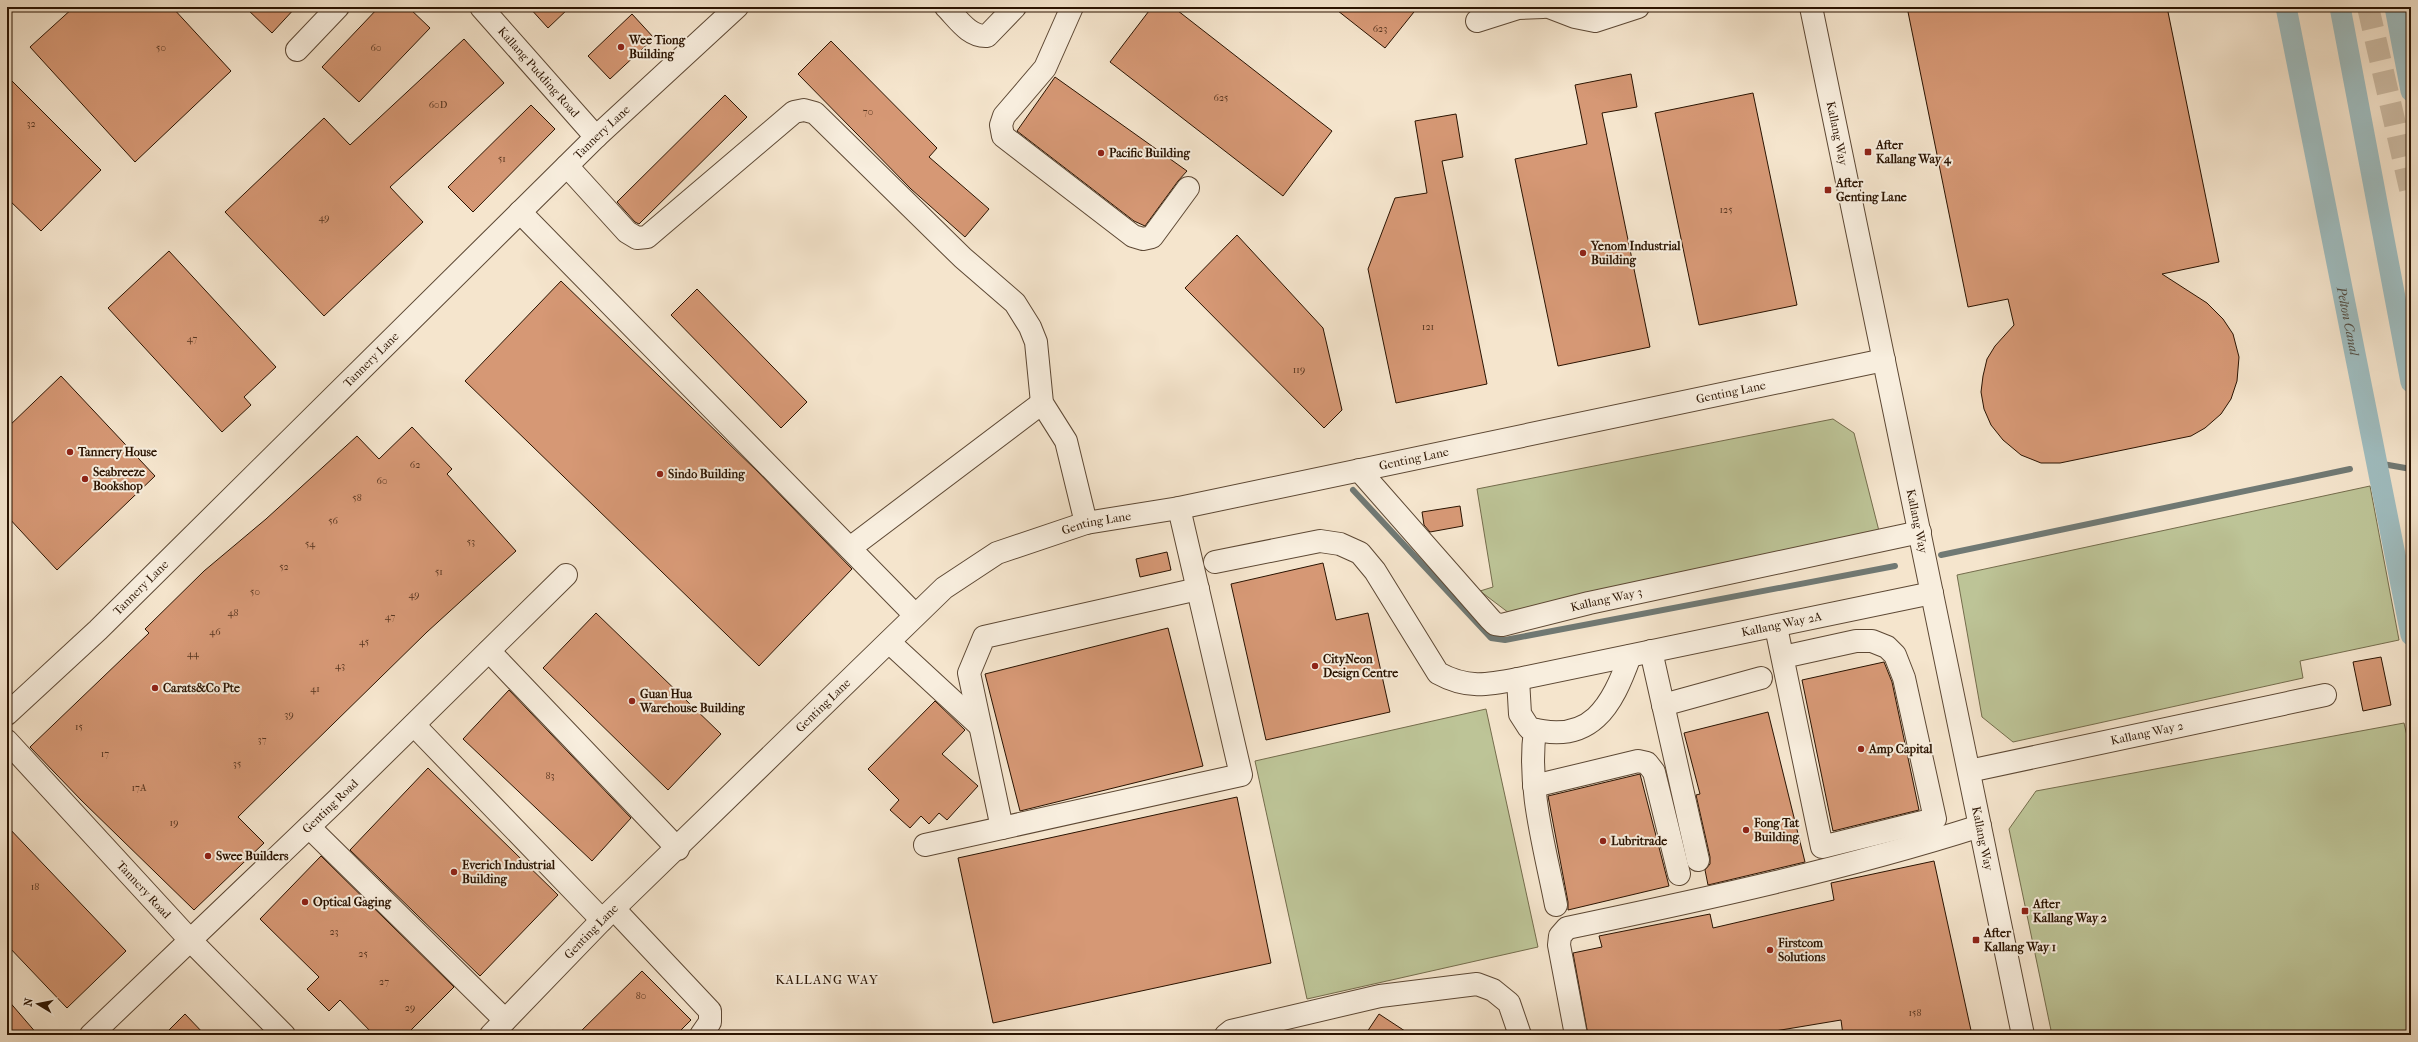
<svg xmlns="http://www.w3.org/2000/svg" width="2418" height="1042" font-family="'IM FELL French Canon',serif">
<rect width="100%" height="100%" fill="#f5e5cd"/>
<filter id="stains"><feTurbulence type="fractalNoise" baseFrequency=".005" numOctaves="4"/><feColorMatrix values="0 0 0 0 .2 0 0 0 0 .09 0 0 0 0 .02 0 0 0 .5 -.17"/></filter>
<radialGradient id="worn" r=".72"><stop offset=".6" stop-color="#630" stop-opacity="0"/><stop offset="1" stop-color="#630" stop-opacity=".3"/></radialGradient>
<path fill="#bdc497" stroke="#746c4c" d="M1833 419 1854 433 1879 531 1509 613 1480 591 1493 587 1477 489Z
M2370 486 2399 640 2300 661 2303 678 2013 742 1982 717 1957 575Z
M1486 709 1538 947 1307 999 1255 761Z
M2404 723 2411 753V1035H2052L2009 829 2036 791Z"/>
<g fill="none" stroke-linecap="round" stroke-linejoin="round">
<path stroke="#707974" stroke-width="6" d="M2377 463 2411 469
M1353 490 1491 638 1505 640 1895 566
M1941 555 2350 469"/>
<g stroke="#9fbdc0" stroke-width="21">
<path id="s1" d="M2286 7 2411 635"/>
<path d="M2340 7 2411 382"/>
<path d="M2395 7 2411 91"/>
</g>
</g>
<path fill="#d69875" stroke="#2a1301" d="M74 7H172L231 71 135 162 30 47Z
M245 7H296L272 33Z
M379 7H408L430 28 359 102 322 67Z
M529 7H570L548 28Z
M1152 7H1173L1332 131 1283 196 1110 62Z
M1333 7H1418L1385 48Z
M1907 7H2167L2219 262 2162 274 2207 303 2223 319 2233 334 2239 357 2237 381 2231 399 2221 414 2205 428 2191 436 2060 463H2041L2021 455 2003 440 1991 425 1984 409 1981 392 1983 376 1987 359 1995 346 2014 325 2008 299 1968 307Z
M632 14 654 38 610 79 588 56Z
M464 39 504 83 390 187 423 222 324 316 225 212 324 118 350 145Z
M831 41 937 148 929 157 989 209 965 237 911 189 798 74Z
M1631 74 1637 107 1602 113 1650 347 1558 366 1515 159 1587 144 1575 85Z
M7 76 101 170 41 231 7 198Z
M1055 77 1187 171 1178 181 1145 226 1134 221 1017 131Z
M1753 93 1797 305 1699 325 1655 113Z
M725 95 747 117 639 224 635 222 617 202Z
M531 105 555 129 473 212 448 187Z
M1456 114 1463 157 1442 161 1487 384 1396 403 1368 269 1395 198 1427 193 1415 121Z
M1237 235 1323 328 1342 410 1324 428 1185 288Z
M169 251 276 367 244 397 251 405 222 432 108 308Z
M561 281 757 471 852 569 759 666 465 381Z
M697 289 807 402 781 428 671 315Z
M61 376 155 476 57 570 7 516V428Z
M412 427 452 469 447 474 516 551 427 632 238 817 264 843 194 910 82 801 30 747 149 633 145 629 204 571 266 519 357 436 379 459Z
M1460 506 1463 526 1430 532 1424 525 1422 512Z
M1167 552 1171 570 1140 577 1136 559Z
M1323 563 1336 620 1368 613 1390 712 1266 740 1231 584Z
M596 613 721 734 668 790 543 668Z
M1168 628 1203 766 1020 811 985 674Z
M2381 657 2391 705 2363 711 2353 662Z
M1884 662 1892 682 1919 810 1833 831 1802 680Z
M509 690 631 818 592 861 463 739Z
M935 701 965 730 942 754 978 786 947 820 939 813 929 824 921 816 910 828 890 810 899 800 868 769Z
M1768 712 1805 862 1708 885 1705 870 1710 864V857L1696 795 1700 794 1684 733Z
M428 768 558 895 480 976 350 850Z
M1640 774 1669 886 1568 910V902L1548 796Z
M1237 797 1271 963 993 1023 958 858Z
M7 826 126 951 67 1008 7 945Z
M321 856 454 987 406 1035H374L340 1000 329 1011 307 989 319 977 260 919Z
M1934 861 1972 1035H1843L1841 1020 1751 1035H1588L1573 953 1602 947 1599 936 1710 914 1713 928 1834 900 1831 883Z
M642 971 691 1020 676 1035H577Z
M7 999 38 1035H7Z
M185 1014 205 1035H164Z
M1379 1014 1411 1035H1365Z"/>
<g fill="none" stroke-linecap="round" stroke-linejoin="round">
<path stroke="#ccbba4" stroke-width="22" stroke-dasharray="22 11" stroke-linecap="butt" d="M2368 7 2411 193"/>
<defs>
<g id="minor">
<path id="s2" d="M481 7 596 137"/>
<path d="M946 7C958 19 969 37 987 36L1015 7"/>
<path d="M1072 7 1045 68 1004 116 1001 125 1003 136 1133 236 1143 239 1152 237 1188 188"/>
<path d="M1549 7 1575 17 1595 21 1638 7"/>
<path id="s3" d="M1811 7 2023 1035"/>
<path d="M1477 21 1518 8 1543 7"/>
<path d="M297 50 338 7"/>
<path d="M567 166 627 232 637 238 647 237 794 112 804 110 815 113 963 258 1015 303 1030 327 1036 342 1042 403 1066 441 1086 523"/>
<path d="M520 212 915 615"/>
<path id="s4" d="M1359 470 1490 619 1495 624 1502 625 1589 603 1920 532"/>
<path d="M850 548 1042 403"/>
<path id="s5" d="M1215 562 1320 541 1340 544 1360 553 1375 571 1438 673C1467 689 1487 685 1518 679L1932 593"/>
<path d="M1776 627 1822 847 1935 819 1904 678 1895 655 1887 647 1872 641H1856L1783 657"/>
<path d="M889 642 980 726"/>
<path d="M489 651 678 849"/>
<path d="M1651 651 1698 860"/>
<path d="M1518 679 1520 714 1529 728C1591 746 1612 706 1630 656"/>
<path d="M1663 705 1761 678"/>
<path id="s6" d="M7 714 98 630 596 137 737 7"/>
<path d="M414 725 602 920"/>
<path d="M1535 730C1527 788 1545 848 1556 905"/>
<path id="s7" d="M7 741 191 941 284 1035"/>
<path id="s8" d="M1969 771 2325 695"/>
<path d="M1534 786 1638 761 1647 763 1654 772 1679 874"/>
<path d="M309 827 505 1020"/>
<path d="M1002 828 969 673 984 637 1198 589"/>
<path d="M925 845 1241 775 1179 508"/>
<path d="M614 909 710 1011V1022L701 1035"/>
<path id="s9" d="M91 1035 338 799 566 575"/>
<path id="s10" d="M491 1035 602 920 944 588 997 553 1086 523 1179 508 1884 360"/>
<path d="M1226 1035 1231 1031 1380 996 1477 984 1493 990 1509 1003 1520 1035"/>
<path d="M1576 1035 1559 945 1560 936 1567 928C1706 899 1845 869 1980 826"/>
</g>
</defs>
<use href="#minor" stroke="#5d4834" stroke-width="24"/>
<use href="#minor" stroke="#f8eede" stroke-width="22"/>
</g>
<g fill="#8f2418" stroke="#f8eede" stroke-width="1.5">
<circle cx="621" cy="47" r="4"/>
<rect x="1864" y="148" width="8" height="8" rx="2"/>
<circle cx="1101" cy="153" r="4"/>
<rect x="1824" y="186" width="8" height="8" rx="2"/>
<circle cx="1583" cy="253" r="4"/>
<circle cx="70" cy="452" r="4"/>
<circle cx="660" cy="474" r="4"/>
<circle cx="85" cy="479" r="4"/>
<circle cx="1315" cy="666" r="4"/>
<circle cx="155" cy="688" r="4"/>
<circle cx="632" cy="701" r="4"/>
<circle cx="1861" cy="749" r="4"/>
<circle cx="1746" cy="830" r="4"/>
<circle cx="1603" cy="841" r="4"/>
<circle cx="208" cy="856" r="4"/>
<circle cx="454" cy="872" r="4"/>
<circle cx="305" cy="902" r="4"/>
<rect x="2021" y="907" width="8" height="8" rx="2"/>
<rect x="1972" y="936" width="8" height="8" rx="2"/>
<circle cx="1770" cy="950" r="4"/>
</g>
<g text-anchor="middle" stroke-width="4" stroke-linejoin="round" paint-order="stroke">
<g font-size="10" fill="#55341e">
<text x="1380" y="32">623</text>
<text x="161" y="51">50</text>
<text x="376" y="51">60</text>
<text x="1221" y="101">625</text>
<text x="438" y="108">60D</text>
<text x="868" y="115">70</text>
<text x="31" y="127">32</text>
<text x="502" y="162">51</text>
<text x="1726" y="213">125</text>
<text x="324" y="221">49</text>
<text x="1428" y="330">121</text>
<text x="192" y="342">47</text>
<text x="1299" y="373">119</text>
<text x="415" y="468">62</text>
<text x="382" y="484">60</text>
<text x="357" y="501">58</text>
<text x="333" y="524">56</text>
<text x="471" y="545">53</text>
<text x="310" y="547">54</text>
<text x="284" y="570">52</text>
<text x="439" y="575">51</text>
<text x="255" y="595">50</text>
<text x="414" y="598">49</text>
<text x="233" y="616">48</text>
<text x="390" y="620">47</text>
<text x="215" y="635">46</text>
<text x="364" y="645">45</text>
<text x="193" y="657">44</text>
<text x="340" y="669">43</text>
<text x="315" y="692">41</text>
<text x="289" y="718">39</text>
<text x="79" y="730">15</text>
<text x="262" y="743">37</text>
<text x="105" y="757">17</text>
<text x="237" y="767">35</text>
<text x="550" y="779">83</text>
<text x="139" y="791">17A</text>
<text x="174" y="826">19</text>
<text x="35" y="890">18</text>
<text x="334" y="935">23</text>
<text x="363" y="957">25</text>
<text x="384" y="985">27</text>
<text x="641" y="999">80</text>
<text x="410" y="1011">29</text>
<text x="1915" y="1016">158</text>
</g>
<g font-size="12" font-weight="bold" fill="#2a1301" stroke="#f8eede" text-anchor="start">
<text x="629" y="44">Wee Tiong<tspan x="629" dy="14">Building</tspan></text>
<text x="1876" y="149">After<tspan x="1876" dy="14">Kallang Way 4</tspan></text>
<text x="1109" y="157">Pacific Building</text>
<text x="1836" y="187">After<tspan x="1836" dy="14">Genting Lane</tspan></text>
<text x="1591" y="250">Yenom Industrial<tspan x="1591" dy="14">Building</tspan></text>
<text x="78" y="456">Tannery House</text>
<text x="93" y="476">Seabreeze<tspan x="93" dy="14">Bookshop</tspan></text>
<text x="668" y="478">Sindo Building</text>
<text x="1323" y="663">CityNeon<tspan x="1323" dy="14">Design Centre</tspan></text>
<text x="163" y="692">Carats&amp;Co Pte</text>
<text x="640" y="698">Guan Hua<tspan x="640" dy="14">Warehouse Building</tspan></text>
<text x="1869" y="753">Amp Capital</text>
<text x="1754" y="827">Fong Tat<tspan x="1754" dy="14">Building</tspan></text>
<text x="1611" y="845">Lubritrade</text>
<text x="216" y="860">Swee Builders</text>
<text x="462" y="869">Everich Industrial<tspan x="462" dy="14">Building</tspan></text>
<text x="313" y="906">Optical Gaging</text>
<text x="2033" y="908">After<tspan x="2033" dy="14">Kallang Way 2</tspan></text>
<text x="1984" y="937">After<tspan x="1984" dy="14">Kallang Way 1</tspan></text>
<text x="1778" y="947">Firstcom<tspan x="1778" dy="14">Solutions</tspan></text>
</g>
<g font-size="12" fill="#2a1301" stroke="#f8eede">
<text dy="4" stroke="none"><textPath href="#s2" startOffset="87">Kallang Pudding Road</textPath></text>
<text dy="4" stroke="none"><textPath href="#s6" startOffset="832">Tannery Lane</textPath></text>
<text dy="4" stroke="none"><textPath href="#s3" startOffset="129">Kallang Way</textPath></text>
<text dy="4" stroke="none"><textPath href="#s6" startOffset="508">Tannery Lane</textPath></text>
<text dy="4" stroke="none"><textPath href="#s10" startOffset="1452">Genting Lane</textPath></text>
<text dy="4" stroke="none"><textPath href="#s10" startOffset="1128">Genting Lane</textPath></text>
<text dy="4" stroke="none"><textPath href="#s3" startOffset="525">Kallang Way</textPath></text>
<text dy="4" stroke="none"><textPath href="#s10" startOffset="804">Genting Lane</textPath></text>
<text dy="4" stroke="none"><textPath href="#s6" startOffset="184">Tannery Lane</textPath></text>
<text dy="4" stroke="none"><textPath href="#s4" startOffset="320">Kallang Way 3</textPath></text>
<text dy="4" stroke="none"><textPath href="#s5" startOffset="644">Kallang Way 2A</textPath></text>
<text dy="4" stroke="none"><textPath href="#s10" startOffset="468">Genting Lane</textPath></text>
<text dy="4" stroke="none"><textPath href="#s8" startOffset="182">Kallang Way 2</textPath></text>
<text dy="4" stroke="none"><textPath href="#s9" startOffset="331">Genting Road</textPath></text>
<text dy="4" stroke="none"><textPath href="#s3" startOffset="849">Kallang Way</textPath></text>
<text dy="4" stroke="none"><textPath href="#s7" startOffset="202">Tannery Road</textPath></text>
<text dy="4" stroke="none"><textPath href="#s10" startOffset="144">Genting Lane</textPath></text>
</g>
<g font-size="13" font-style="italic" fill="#534e44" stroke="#f8eede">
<text dy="5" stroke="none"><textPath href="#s1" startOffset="320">Pelton Canal</textPath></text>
</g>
<g font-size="13" letter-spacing="1" fill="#2a1301" stroke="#f8eede">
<text x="827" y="984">KALLANG WAY</text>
</g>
</g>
<rect width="2418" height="1042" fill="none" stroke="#f5e5cd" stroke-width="24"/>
<rect x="8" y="8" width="2402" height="1026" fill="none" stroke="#2a1301" stroke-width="2"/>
<rect x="12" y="12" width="2394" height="1018" fill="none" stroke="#2a1301"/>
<g transform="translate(38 1004) rotate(280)" stroke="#f8eede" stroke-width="3" paint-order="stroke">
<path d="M0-3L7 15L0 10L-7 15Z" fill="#2a1301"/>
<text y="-6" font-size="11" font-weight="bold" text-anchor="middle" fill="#2a1301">N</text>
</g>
<rect width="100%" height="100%" filter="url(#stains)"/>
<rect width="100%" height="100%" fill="url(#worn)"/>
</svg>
